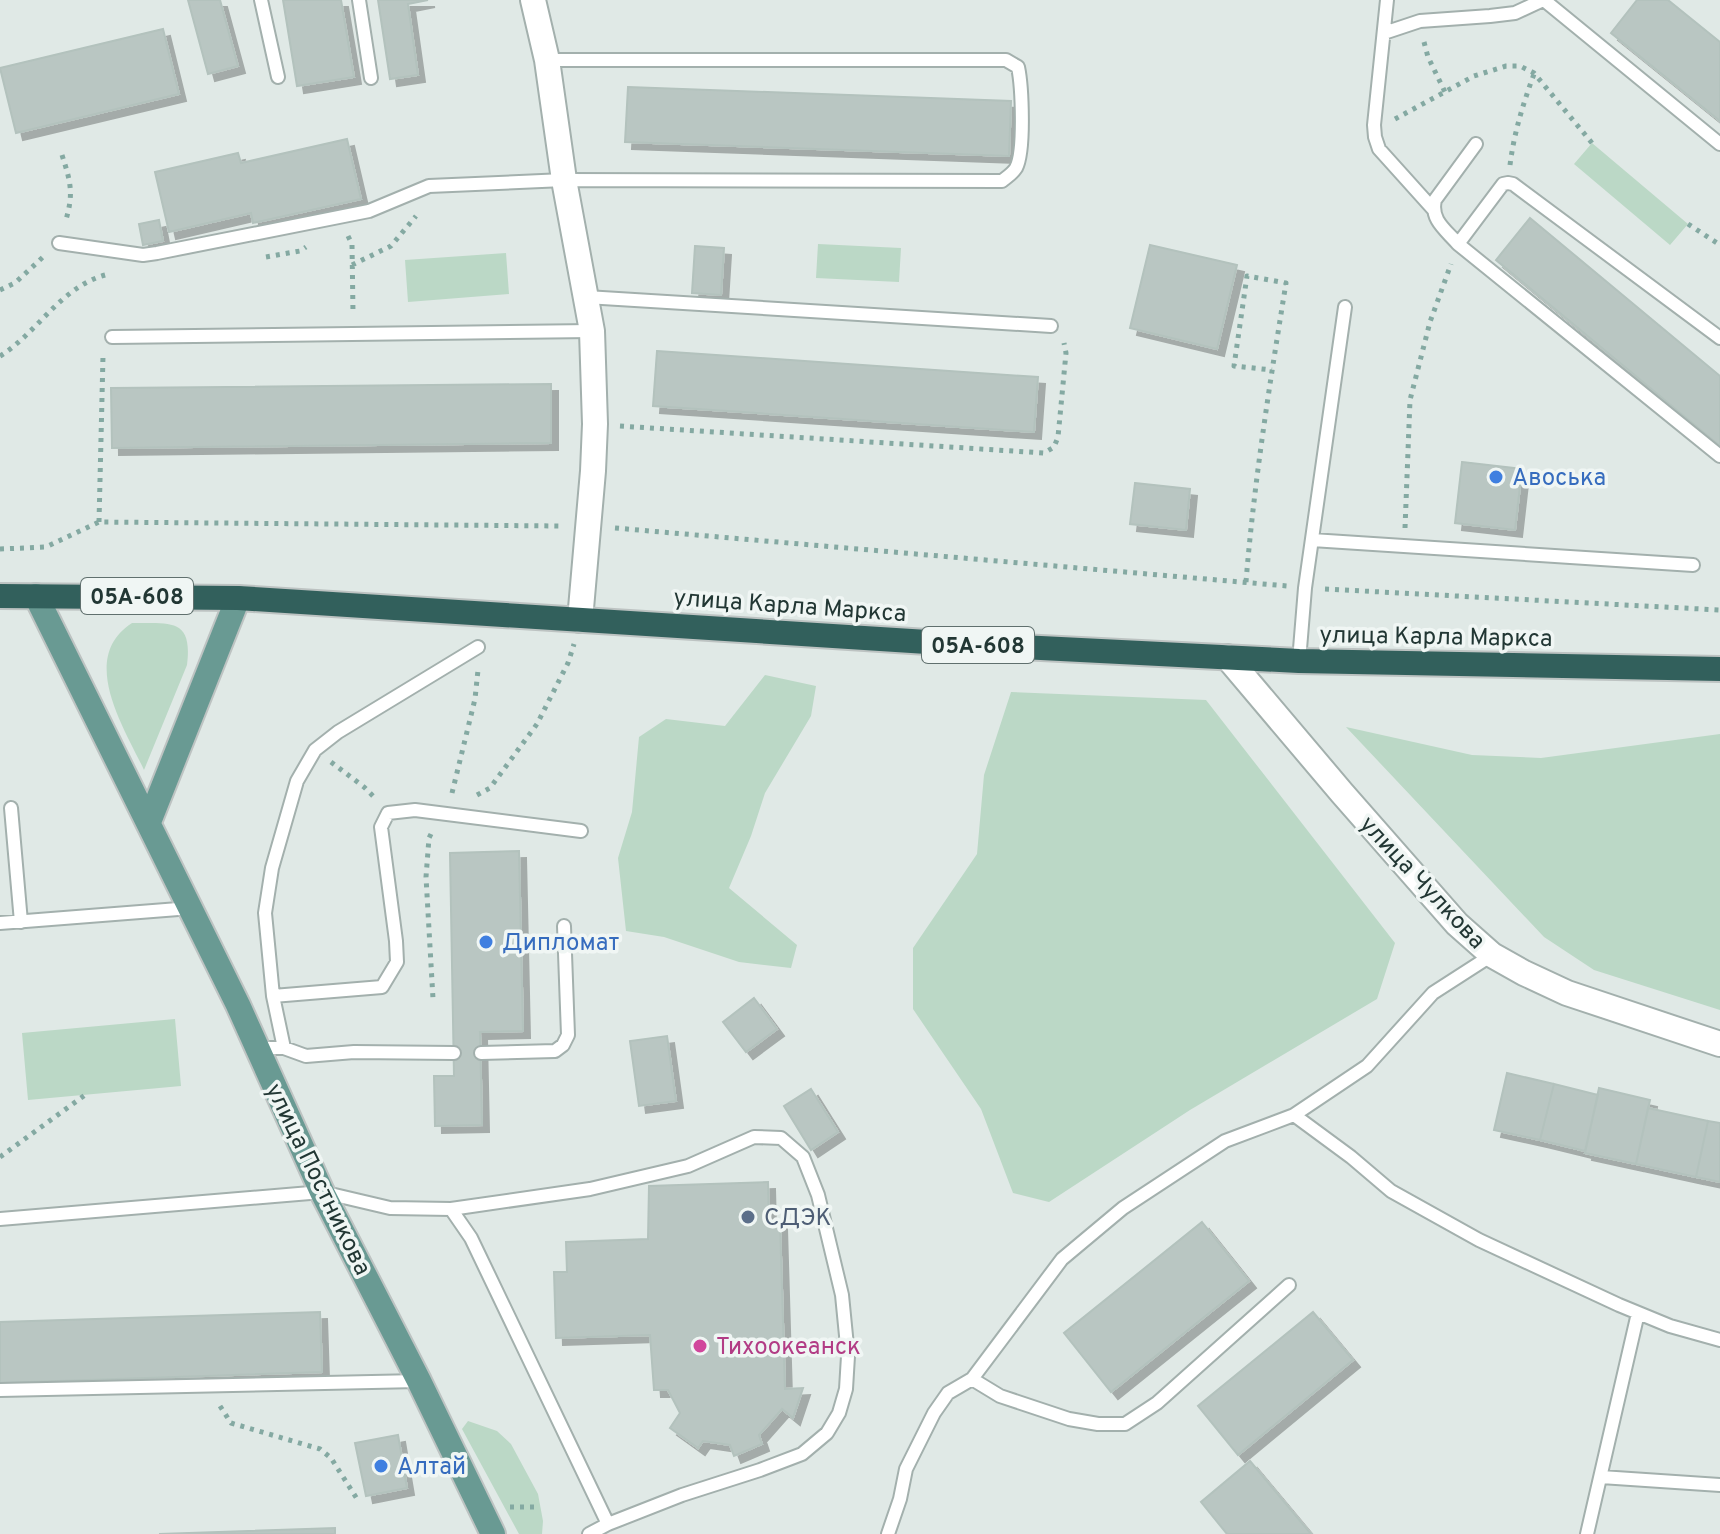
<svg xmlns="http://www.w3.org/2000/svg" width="1720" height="1534" font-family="Overpass,sans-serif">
<defs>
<filter id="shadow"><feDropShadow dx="7" dy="7" stdDeviation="0" flood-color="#0004"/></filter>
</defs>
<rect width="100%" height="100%" fill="#e0e9e6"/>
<path fill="#bbd8c6" d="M1592 143 1688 224 1670 245 1574 164Z
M818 244 901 248 899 282 816 278Z
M506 253 509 294 408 302 405 260Z
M132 623C169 624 193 617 187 665L144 770C124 727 78 658 132 623Z
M765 675 816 686 811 716 765 793 751 836 729 888 797 945 791 968 739 962 664 937 626 931 618 858 632 812 639 737 666 719 725 726Z
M1011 692 1206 700 1395 943 1377 999 1190 1110 1049 1202 1013 1193 981 1109 913 1009V948L977 854 984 775Z
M1346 727 1472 755 1541 758 1720 734V1010L1594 970 1544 937Z
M175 1019 181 1086 28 1100 22 1033Z
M468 1421 497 1431 511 1444 538 1494 543 1521 542 1534H519L462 1429Z"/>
<path fill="#b9c6c2" stroke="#b3c2bd" stroke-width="2" filter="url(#shadow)" d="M188 0H220L238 66 208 74Z
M283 0H341L354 77 297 86Z
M378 0H428L408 4 418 75 390 79Z
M1637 0H1668L1720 42V121L1611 33Z
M163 29 179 94 16 133 0 68Z
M628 87 1011 101 1009 156 625 142Z
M347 139 361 199 253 223 251 213 169 232 155 172 238 153 241 163Z
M1530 218 1720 376V446L1496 260Z
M159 220 163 241 143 245 139 224Z
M1150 245 1237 265 1217 349 1130 328Z
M695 246 724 248 721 295 692 293Z
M657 351 1038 377 1034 432 653 406Z
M551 384V443L112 448 111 388Z
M1462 462 1522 469 1515 530 1455 523Z
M1135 483 1190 489 1186 530 1130 524Z
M519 851 523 1031 480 1032 482 1125 435 1126 434 1076H454L450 853Z
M754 998 777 1029 746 1052 723 1022Z
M667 1036 676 1101 639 1106 630 1041Z
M1507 1073 1554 1084 1540 1140 1494 1130Z
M1554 1084 1598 1095 1585 1151 1540 1140Z
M1599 1088 1650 1100 1636 1164 1585 1153Z
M811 1089 838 1132 811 1150 784 1106Z
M1648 1108 1708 1121 1696 1177 1636 1164Z
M1708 1121 1720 1123V1182L1696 1177Z
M768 1182 769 1222H780L785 1389 803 1388 793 1418 782 1409 759 1435 762 1444 734 1456 730 1445 703 1441 698 1448 670 1428 680 1413 668 1390H654L650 1335 556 1338 554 1272H567L566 1242 648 1239 649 1186Z
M1202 1222 1249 1281 1111 1392 1064 1333Z
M320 1312 322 1372 0 1383V1322Z
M1313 1312 1353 1360 1238 1455 1198 1406Z
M398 1435 407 1488 366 1496 355 1443Z
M1250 1461 1311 1534H1227L1201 1502Z
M335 1528V1534H159Z"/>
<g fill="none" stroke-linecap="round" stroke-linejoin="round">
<defs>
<path id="lane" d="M261 0 278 77
M359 0 371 78
M1387 0 1374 125 1375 137 1379 149 1433 209
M1544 0 1720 144
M1384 33 1420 21 1490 16 1515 13 1543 0
M59 243 143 255 157 253 369 211 429 186 564 180 1002 181C1007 177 1013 173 1016 168 1025 151 1022 86 1018 67L1006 60H547
M1458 244C1446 230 1430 220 1435 200L1476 144
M586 297 1051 326
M112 337 592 331
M1720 338 1513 184 1508 183 1503 184 1458 244 1720 456
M1312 540 1693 565
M1299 661 1305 588 1345 307
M11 808 21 922
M0 923 191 908
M273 996 382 987 397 962 396 941 381 827 388 813 415 810 581 831
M257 1048H284L306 1056 354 1052 454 1053
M284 1048 273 996 265 913 272 868 297 781 315 750 338 732 478 647
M481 1053 555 1051 563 1045 568 1035 564 926
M1294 1115 1351 1157 1391 1191 1479 1240 1619 1305 1670 1326 1720 1340
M451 1209 471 1238 608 1524
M0 1219 322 1192 390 1208 451 1209 590 1189 688 1166 754 1137 781 1138 803 1157 818 1195 842 1295 848 1356 846 1389 839 1413 827 1433 802 1454 760 1470 682 1495 608 1524 589 1534
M972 1379 1000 1396 1069 1419 1098 1424H1125L1157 1403 1289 1285
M0 1390 419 1381
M1601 1477 1720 1485
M888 1534 900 1499 906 1469 934 1413 948 1393 972 1379 1062 1259 1123 1208 1225 1141 1294 1115 1367 1066 1433 993 1492 955
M1587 1534 1638 1313"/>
<path id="street" d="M533 0 547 60 564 180 592 331 595 424 593 471 580 620
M1227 657 1342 793 1457 924 1492 955 1524 973 1567 993 1720 1044"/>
<path id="primary" d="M36 596 238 1005 322 1192 419 1381 493 1534
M149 822 238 598"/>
<path id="highway" d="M0 596 238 598 943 643 1299 661 1720 669"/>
</defs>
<use href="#lane" stroke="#a3b0ad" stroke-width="16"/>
<use href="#street" stroke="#a3b0ad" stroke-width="28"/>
<use href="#primary" stroke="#bdc3c2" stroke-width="28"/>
<use href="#highway" stroke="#bdc3c2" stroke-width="28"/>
<path stroke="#84a9a2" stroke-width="5" stroke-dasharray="4 6" stroke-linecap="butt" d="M1424 42 1428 57 1445 92
M1395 119 1474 76 1506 66H1520L1534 73 1592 143
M62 155C71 183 74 194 65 223
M1510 165C1514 133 1523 104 1534 74
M1688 224 1720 245
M348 236 352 244 353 313
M266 257 300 251 306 247
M352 265 391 246 416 216
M0 290 15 283 43 257
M0 356C39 332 61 285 109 274
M620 426 1044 453 1054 447 1058 437 1066 353 1064 343
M99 522 103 356
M615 528 1287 586
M1405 528 1410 400 1430 322 1451 264
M0 549 46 547 99 522 561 526
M1246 582C1254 482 1270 382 1286 283L1247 276 1234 366 1272 370
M1325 589 1720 610
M331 762 364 787 376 799
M452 793 475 699 478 670
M477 795 490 788 537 724 568 663 574 644
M431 834 429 838 426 877 433 999
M0 1157 85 1095
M220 1406 231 1423 320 1449 331 1458 359 1502
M510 1507H537"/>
<use href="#lane" stroke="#fff" stroke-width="12"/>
<use href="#street" stroke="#fff" stroke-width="24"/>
<use href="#primary" stroke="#699a93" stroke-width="24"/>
<use href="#highway" stroke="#32605c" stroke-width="24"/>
</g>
<g fill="#3f7fe0" stroke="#f0f6f4" stroke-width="3">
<circle cx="1496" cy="477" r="8"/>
<circle cx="486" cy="942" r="8"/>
<circle cx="381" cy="1466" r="8"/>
</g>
<circle fill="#5c6f8a" stroke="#f0f6f4" stroke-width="3" cx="748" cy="1217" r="8"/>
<circle fill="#d1479c" stroke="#f0f6f4" stroke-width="3" cx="700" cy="1346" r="8"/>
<g text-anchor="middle" stroke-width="7" stroke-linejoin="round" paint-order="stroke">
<g fill="#f0f6f4" stroke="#60706e" stroke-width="2">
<rect x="81" y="578" width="112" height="36" rx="6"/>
<rect x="922" y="627" width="112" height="36" rx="6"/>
</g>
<g font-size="22" font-weight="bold" fill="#223734">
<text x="137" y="604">05А-608</text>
<text x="978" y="653">05А-608</text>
</g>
<g font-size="24" fill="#366cbe" stroke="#f0f6f4" text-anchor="start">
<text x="1512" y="485">Авоська</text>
<text x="502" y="950">Дипломат</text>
<text x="397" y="1474">Алтай</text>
</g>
<g font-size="24" fill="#223734" stroke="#f0f6f4">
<text transform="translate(790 605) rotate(4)" y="8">улица Карла Маркса</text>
<text transform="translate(1436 636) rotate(1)" y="8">улица Карла Маркса</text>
<text transform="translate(1423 882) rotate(47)" y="8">улица Чулкова</text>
<text transform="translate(319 1179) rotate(64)" y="8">улица Постникова</text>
</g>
<g font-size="24" fill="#4e5e75" stroke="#f0f6f4" text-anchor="start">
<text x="764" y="1225">СДЭК</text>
</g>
<g font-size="24" fill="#b23c85" stroke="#f0f6f4" text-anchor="start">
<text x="716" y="1354">Тихоокеанск</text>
</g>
</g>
</svg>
